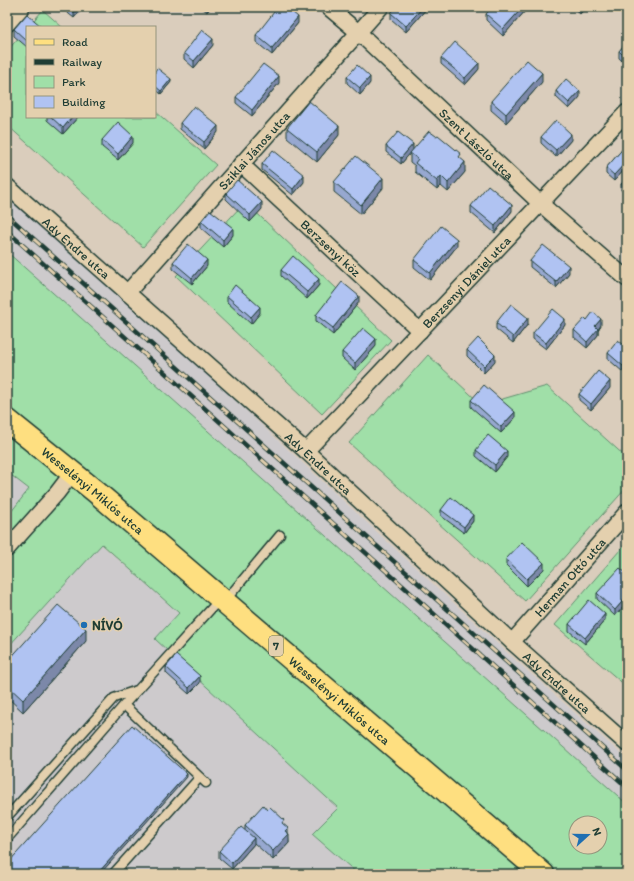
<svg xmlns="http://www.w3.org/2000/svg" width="634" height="881" font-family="Itim,sans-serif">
<rect width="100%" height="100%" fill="#dacdbc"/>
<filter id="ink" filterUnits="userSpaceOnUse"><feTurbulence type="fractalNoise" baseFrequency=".025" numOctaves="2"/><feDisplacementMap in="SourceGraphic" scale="8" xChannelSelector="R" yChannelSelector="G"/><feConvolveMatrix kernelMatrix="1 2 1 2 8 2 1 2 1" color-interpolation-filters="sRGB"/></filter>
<g filter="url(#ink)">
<path fill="#cdcacc" d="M7 189 511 656 627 759V804L7 252Z
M7 472 29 489 7 517Z
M101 544 179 613 156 639 338 808 312 834 358 874H7V648Z"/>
<path fill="#a0dfa8" stroke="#608e6e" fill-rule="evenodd" d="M43 10 62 27H28Z
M27 28V117H155V111L216 165 143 247 7 125V51Z
M245 202 391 340 322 414 176 276Z
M7 252 627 804V874H358L312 834 338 808 155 639 179 613 102 544 7 648V517L29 489 7 472ZM576 823H600V847H576Z
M428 355 482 405 547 386 627 458V487L525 601 349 443Z
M627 542V687L555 625Z"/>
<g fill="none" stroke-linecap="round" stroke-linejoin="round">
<defs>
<path id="lane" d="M225 601 280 535
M124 705 206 783
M7 817 114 698 137 690
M7 839 124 705 220 599
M113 874 200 777"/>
<g id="street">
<path id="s1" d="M328 7 358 32 541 204 627 279"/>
<path d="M7 24 22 7"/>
<path id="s2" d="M241 164 420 331"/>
<path id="s3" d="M7 186 306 451 512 642 627 744"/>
<path id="s4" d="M127 293 381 7"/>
<path id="s5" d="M306 451 627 112"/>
<path d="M7 549 57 493 73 472"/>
<path id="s6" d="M512 642 627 512"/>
</g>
<g id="primary">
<path id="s7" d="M7 420 95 491 543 874"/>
</g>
</defs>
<use href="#lane" stroke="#1f3d34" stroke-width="11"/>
<use href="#street" stroke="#1f3d34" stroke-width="18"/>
<use href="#primary" stroke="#1f3d34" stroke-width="25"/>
<use href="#lane" stroke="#e4d0ae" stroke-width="8"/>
<use href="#street" stroke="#e4d0ae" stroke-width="15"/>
<use href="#primary" stroke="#fedf80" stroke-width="22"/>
<defs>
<path id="rail" d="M7 215 627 770
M7 231 627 787"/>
</defs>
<use href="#rail" stroke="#1f3d34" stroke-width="4.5"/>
<use href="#rail" stroke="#e4d0ae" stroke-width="3" stroke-dasharray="9" stroke-linecap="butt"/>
</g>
<path fill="#97a8d0" stroke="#1f3d34" d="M60 7H83L74 18Z
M201 7H211L207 12Z
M427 7V8L406 32 391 19V13Z
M526 7V10L503 36 486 20V14Z
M572 7H586L580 14Z
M298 23 272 55 256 42V35Z
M27 27V47L14 36V29Z
M627 42V65L619 58V51Z
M213 45 194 68 184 59V53Z
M441 58 479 69 465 85 441 64Z
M155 71 171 82 161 94 155 89Z
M347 77 370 83 360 95 347 83Z
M542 82 506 123 491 110V101Z
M279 83 252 116 236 103V97Z
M556 91 580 97 569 109 556 97Z
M47 117H78L63 134 47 120Z
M180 123 218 132 204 149 180 129Z
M287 128 339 135 317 162 287 137Z
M541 137 571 140 556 157 541 143Z
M102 140 133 143 118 160 102 147Z
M627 144V167L614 181 606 174V168Z
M386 146 413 150 461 159 465 172 448 192 441 186 437 190 415 172V166L410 162V153L401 164 386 152Z
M262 164 304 182 293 195 262 170Z
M627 178V196L621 190V184Z
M334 182 383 188 361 214 334 192Z
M226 193 262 209 250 222 226 199Z
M471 206 512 211 495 233 471 213Z
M201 221 233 235 223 247 201 228Z
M457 246 430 280 414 267V260Z
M530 261 569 273 556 288 530 267Z
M173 262 207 266 192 284 173 269Z
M281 270 319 285 307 299 281 276Z
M227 296 260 313 251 324 227 302Z
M359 302 333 335 316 321V315Z
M587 320 601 325 598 330V335L587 348 574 337V330Z
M496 323 528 324 513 343 496 329Z
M565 325 546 349 533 339V333Z
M627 343V368L623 372 608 359V353Z
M376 346 355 370 342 358V352Z
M467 350 495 361 484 373 467 356Z
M610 388 591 410 579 400V394Z
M471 400 515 418 501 433 471 407Z
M476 450 507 457 495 472 476 456Z
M441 510 473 521 464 533 441 516Z
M506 559 544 569 527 586 506 565Z
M627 574V603L615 616 597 599V593Z
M605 620 585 644 569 631V624Z
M86 641 23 712 7 697V662Z
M166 667 200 683 189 694 166 673Z
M245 825H284L288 833 289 843 273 860 254 843V844L232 869 219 858V851L245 830Z"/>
<path fill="#7b88a9" stroke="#1f3d34" d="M78 7H83L74 18V12Z
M207 7H211L207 12Z
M423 7H427V8L406 32V26Z
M523 7H526V10L503 36V29Z
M580 7H586L580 14Z
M298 17V23L272 55V48Z
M213 39V45L194 68V61Z
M479 63V69L465 85V78Z
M542 73V82L506 123V114Z
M279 76V83L252 116V110Z
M370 77V83L360 95V88Z
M171 79V82L161 94V91Z
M580 91V97L569 109V103Z
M72 117H78L63 134V128Z
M218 126V132L204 149V142Z
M339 126V135L317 162V152Z
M571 134V140L556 157V150Z
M133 136V143L118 160V154Z
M413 144V150L401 164V158Z
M627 161V167L614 181V175Z
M465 162V172L448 192V183Z
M304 175V182L293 195V189Z
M441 176V186L437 190V181Z
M383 178V188L361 214V205Z
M262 202V209L250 222V215Z
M512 205V211L495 233V226Z
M233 228V235L223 247V240Z
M457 239V246L430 280V273Z
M207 260V266L192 284V278Z
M569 266V273L556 288V282Z
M319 279V285L307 299V292Z
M359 296V302L333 335V328Z
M260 307V313L251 324V317Z
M528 318V324L513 343V337Z
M565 319V325L546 349V343Z
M601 319V325L598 330V335L587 348V342L595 326Z
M376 339V346L355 370V363Z
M495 355V361L484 373V366Z
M627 361V368L623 372V366Z
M610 381V388L591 410V404Z
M515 412V418L501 433V427Z
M507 451V457L495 472V465Z
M9 483V495L7 498V485Z
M473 515V521L464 533V527Z
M544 563V569L527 586V579Z
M627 596V603L615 616V610Z
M605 614V620L585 644V638Z
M86 629V641L23 712V700Z
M200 676V683L189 694V688Z
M187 774V777L100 874H97Z
M288 828V835L289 834V843L273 860V851L285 831Z
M254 838V844L232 869V863Z"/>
<path fill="#b0c3f2" stroke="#1f3d34" d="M68 7H78L74 12Z
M278 7H286L298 17 272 48 256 35Z
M396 7H423L406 26 391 13Z
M492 7H523L503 29 486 14Z
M27 14 42 27H27V41L14 29Z
M202 30 213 39 194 61 184 53Z
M455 42 479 63 465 78 441 58Z
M627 42V59L619 51Z
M527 60 542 73 506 114 491 101Z
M263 64 279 76 252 110 236 97Z
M357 65 370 77 360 88 347 77Z
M157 68 171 79 161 91 155 86V71Z
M566 79 580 91 569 103 556 91Z
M309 101 339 126 317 152 287 128Z
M194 106 218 126 204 142 180 123Z
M51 117H72L63 128Z
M556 120 571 134 556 150 541 137Z
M118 122 133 136 118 154 102 140Z
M429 131 436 136 438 135 461 154 459 157 465 162 448 183 441 176 437 181 415 163 418 159 410 153Z
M398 132 413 144 401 158 386 146Z
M627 144V161L614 175 606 168Z
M273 150 304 175 293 189 262 164Z
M356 156 383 178 361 205 334 182Z
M627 178V189L621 184Z
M237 180 262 202 250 215 226 193Z
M488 185 512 205 495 226 471 206Z
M210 210 233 228 223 240 201 221Z
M441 226 457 239 430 273 414 260Z
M188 244 207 260 192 278 173 262Z
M543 245 569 266 556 282 530 261Z
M293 256 319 279 307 292 281 270Z
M342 282 359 296 333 328 316 315Z
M235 285 260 307 251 317 227 296Z
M511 304 528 318 513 337 496 323Z
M553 309 565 319 546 343 533 333Z
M593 312 601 319 595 326 598 329 587 342 574 330 585 318 587 320Z
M363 328 376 339 355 363 342 352Z
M478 338 495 355 484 366 467 350Z
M618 340 624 345 626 343H627V361L623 366 608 353Z
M598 371 610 381 591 404 579 394Z
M484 385 515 412 501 427 471 400Z
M488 435 507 451 495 465 476 450Z
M451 497 473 515 464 527 441 510Z
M522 542 544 563 527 579 506 559Z
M620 568 627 574V596L615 610 597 593Z
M589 600 605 614 585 638 569 624Z
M58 605 86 629 23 700 7 685V662Z
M176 655 200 676 189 688 166 667Z
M132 725 187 774 97 874H7V864Z
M263 805 267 810 270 807 284 820 282 823 288 828 285 831 289 834 273 851 245 825Z
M241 827 254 838 232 863 219 851Z"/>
</g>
<circle fill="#1f6fb2" stroke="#e4d0ae" stroke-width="1.5" cx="84" cy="625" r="4"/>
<g text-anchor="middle" stroke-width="3" stroke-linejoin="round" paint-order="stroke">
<rect fill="#e4d0ae" stroke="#5a6959" stroke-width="1" x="269" y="636" width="14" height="20" rx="3"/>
<g font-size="12" font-weight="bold" fill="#1f3d34">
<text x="276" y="650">7</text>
</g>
<g font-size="13" fill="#1f3d34" stroke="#e4d0ae">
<text dy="5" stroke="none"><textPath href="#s1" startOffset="202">Szent László utca</textPath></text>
<text dy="5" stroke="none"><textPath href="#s4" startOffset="191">Sziklai János utca</textPath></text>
<text dy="5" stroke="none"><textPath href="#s3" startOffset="93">Ady Endre utca</textPath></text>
<text dy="5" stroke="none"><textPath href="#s2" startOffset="123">Berzsenyi köz</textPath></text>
<text dy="5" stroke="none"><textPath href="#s5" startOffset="233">Berzsenyi Dániel utca</textPath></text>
<text dy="5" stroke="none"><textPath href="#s3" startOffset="417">Ady Endre utca</textPath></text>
<text dy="5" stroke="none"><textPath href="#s7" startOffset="111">Wesselényi Miklós utca</textPath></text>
<text dy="5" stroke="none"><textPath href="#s6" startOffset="87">Herman Ottó utca</textPath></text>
<text dy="5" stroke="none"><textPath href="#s3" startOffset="741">Ady Endre utca</textPath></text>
<text dy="5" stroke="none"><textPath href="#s7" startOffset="435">Wesselényi Miklós utca</textPath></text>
</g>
<g font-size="13" font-weight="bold" fill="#1f3d34" stroke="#e4d0ae" text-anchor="start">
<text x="92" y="630">NÍVÓ</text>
</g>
</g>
<rect width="634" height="881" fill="none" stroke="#e4d0ae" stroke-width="24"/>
<rect x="12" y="12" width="610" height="857" fill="none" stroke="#1f3d34" stroke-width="1.5" filter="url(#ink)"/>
<rect x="26" y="26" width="130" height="92" fill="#e4d0ae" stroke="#95957d"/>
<rect x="34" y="39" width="20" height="6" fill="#fedf80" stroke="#95957d"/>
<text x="62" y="46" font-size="12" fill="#1f3d34">Road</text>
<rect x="34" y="59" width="20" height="6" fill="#1f3d34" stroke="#95957d"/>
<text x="62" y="66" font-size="12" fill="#1f3d34">Railway</text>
<rect x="34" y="76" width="20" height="12" fill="#a0dfa8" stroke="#95957d"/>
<text x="62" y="86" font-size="12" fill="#1f3d34">Park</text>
<rect x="34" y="96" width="20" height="12" fill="#b0c3f2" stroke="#95957d"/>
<text x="62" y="106" font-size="12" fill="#1f3d34">Building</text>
<g transform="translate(588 835) rotate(69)"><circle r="19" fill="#e4d0ae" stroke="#95957d"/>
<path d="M0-3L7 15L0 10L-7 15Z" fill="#1f6fb2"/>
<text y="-6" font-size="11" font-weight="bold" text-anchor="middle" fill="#1f3d34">N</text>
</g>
</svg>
